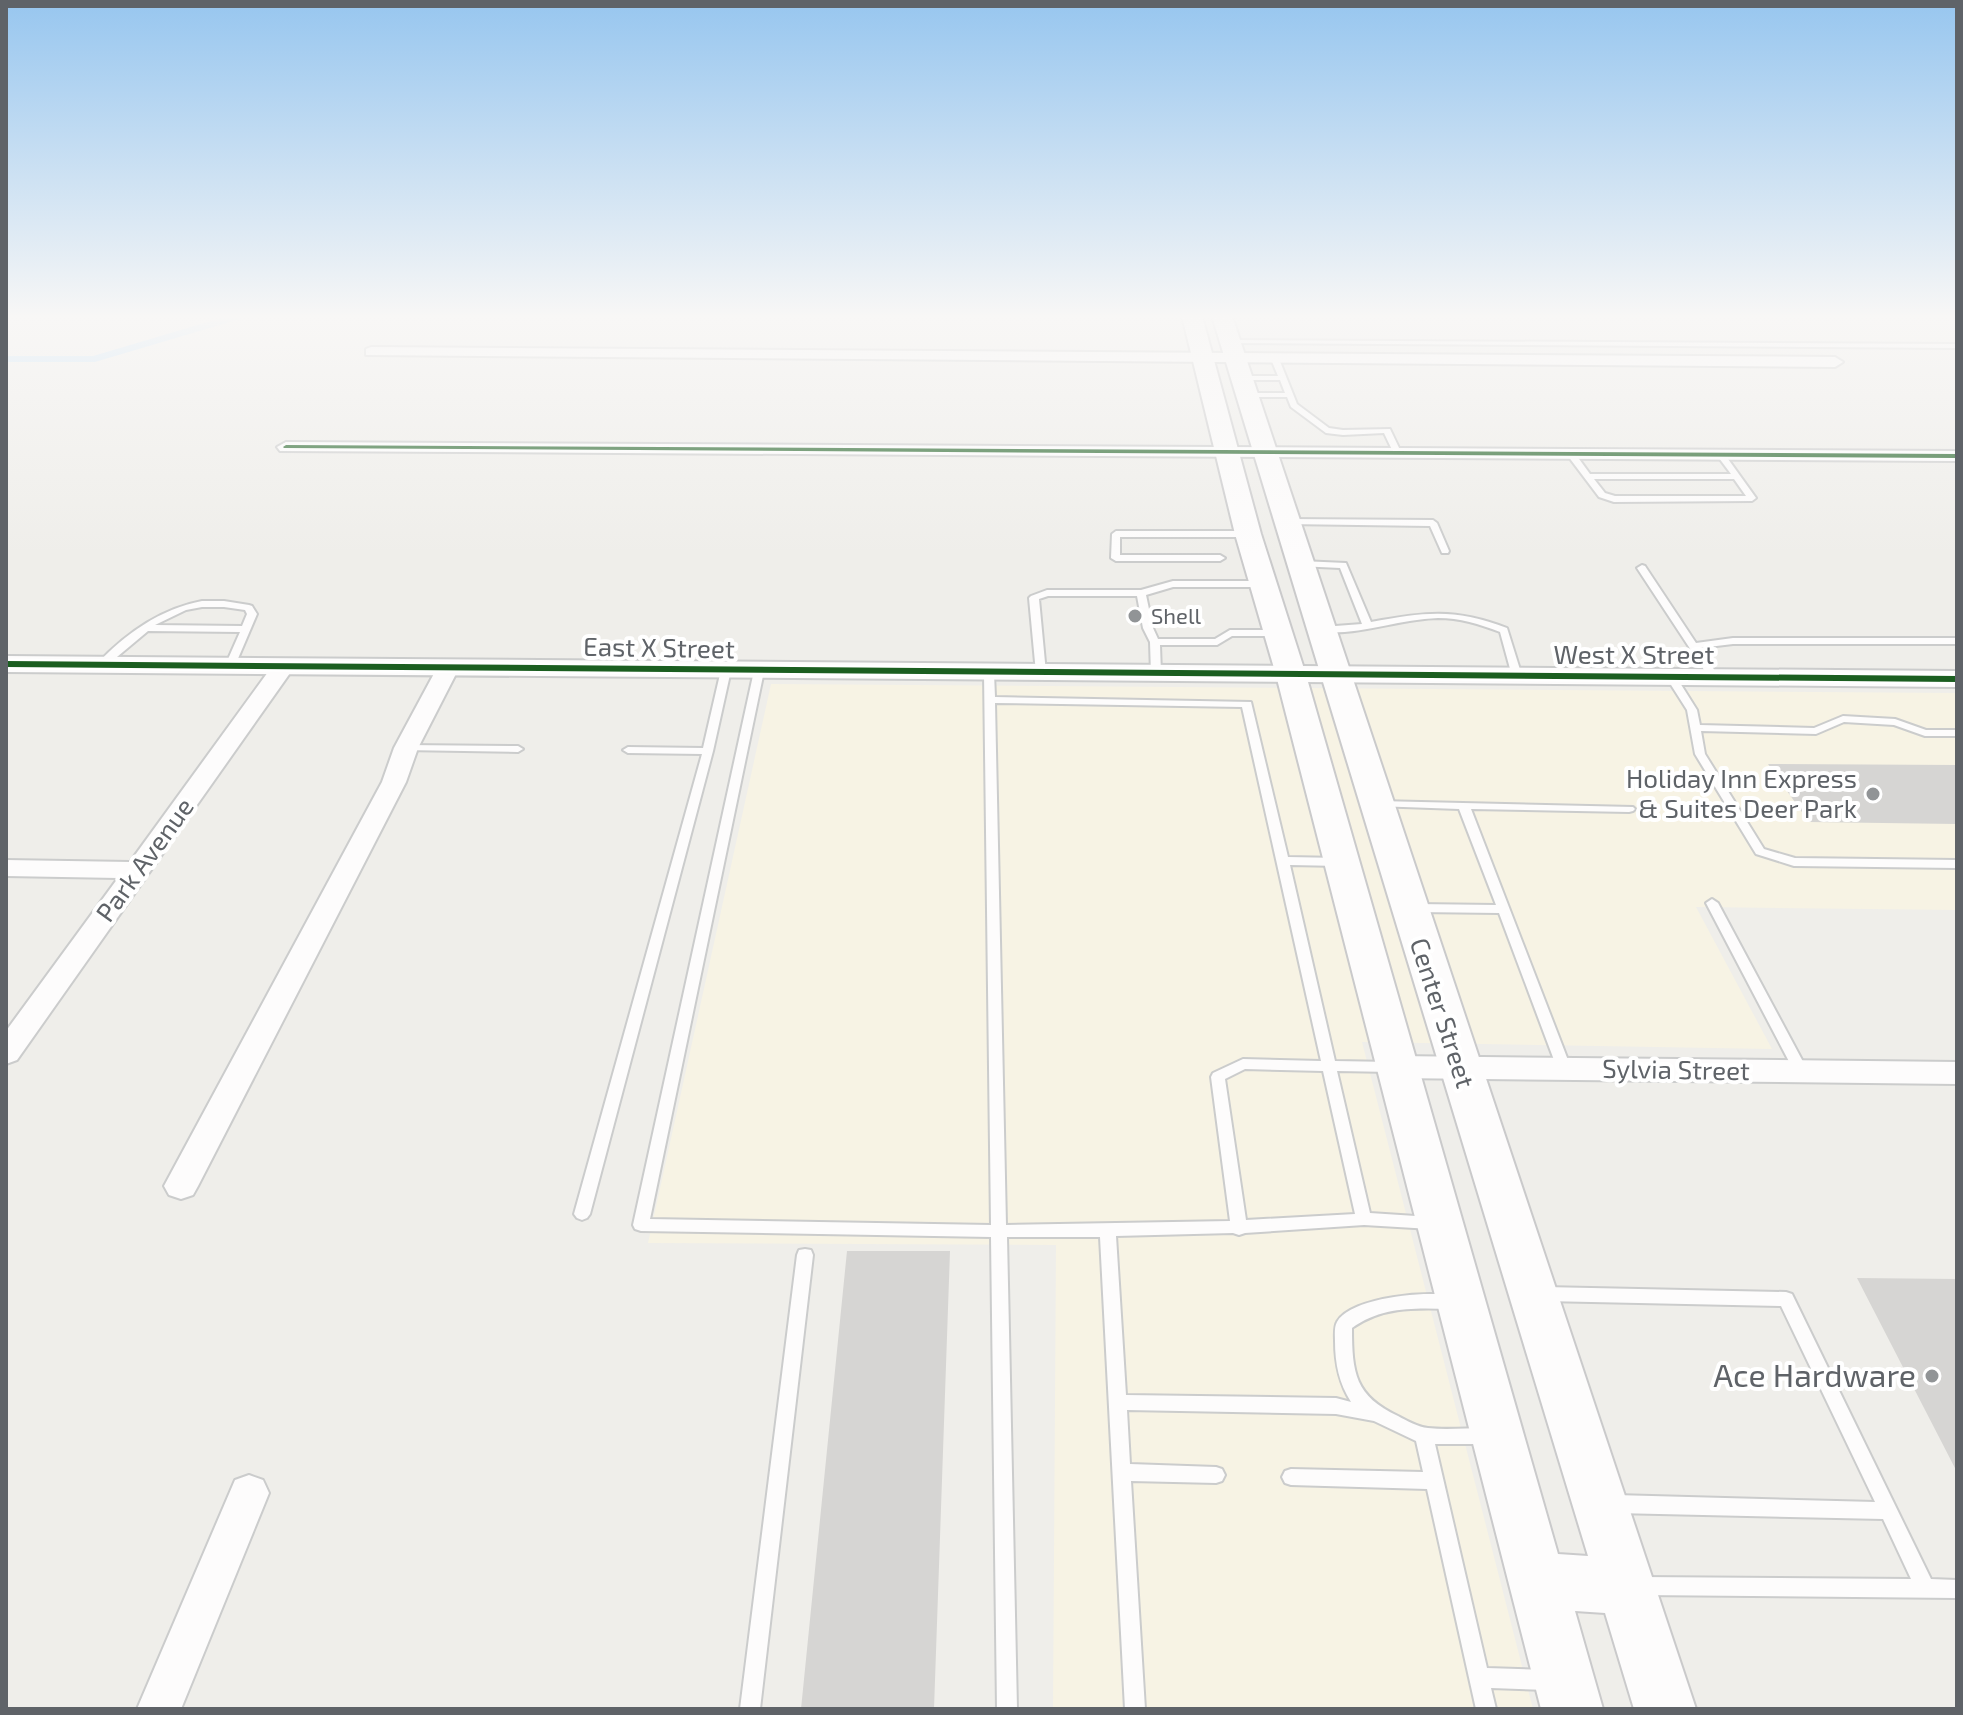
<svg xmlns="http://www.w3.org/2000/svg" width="1963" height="1715" font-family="'Exo 2',sans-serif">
<rect width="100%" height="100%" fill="#efeeea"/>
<path fill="#f7f3e4" d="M771 684 1957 693V910L1696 907 1772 1049 1362 1042 1533 1709H1053L1056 1245 648 1243Z"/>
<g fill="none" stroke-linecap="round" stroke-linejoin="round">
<path stroke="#bfe0f9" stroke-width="6" d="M6 359H94L239 316"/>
</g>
<path fill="#d6d5d3" d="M1768 764 1957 765V824L1809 822Z
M847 1251H950L934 1709H801Z
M1857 1278 1957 1279V1472Z"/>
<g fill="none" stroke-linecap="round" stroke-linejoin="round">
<defs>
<path id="service" d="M1231 340 1957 344V348L1229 343V341Z
M1275 357 1279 359 1297 404 1329 428 1343 430 1390 429 1401 452 1400 454H1394L1384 433 1343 435 1326 433 1291 407 1287 397H1244L1243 395 1247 393H1285L1280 380H1242L1238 378 1242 376H1278L1271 359Z
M1568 452H1574L1590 474H1731L1716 454 1720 452H1723L1756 498 1752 501 1614 502 1599 497 1568 456ZM1594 479H1734L1746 496H1615L1605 493Z
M1288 519 1433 520 1437 523 1449 551 1448 553H1442L1430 526 1285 524V520Z
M1116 531H1248L1252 534 1248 537H1120V555H1220L1225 558 1220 561H1116L1111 558 1112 534Z
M1301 561 1346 563 1371 622C1425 612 1455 608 1507 628L1522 676 1517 679 1512 676 1500 632C1479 624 1460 618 1438 618 1398 619 1359 636 1319 632V628L1322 627 1362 624 1340 568 1298 566V562Z
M1642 565 1645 566 1696 643 1733 638H1957V644H1733L1700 648 1719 677 1718 679H1710L1637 568Z
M1173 581H1263L1268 584 1263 587H1173L1146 595 1153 628 1158 639H1215L1230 630H1278L1283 633 1278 636H1232L1217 645H1160L1161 674 1156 677 1151 674 1150 642 1143 628 1137 596H1048L1039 599 1046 673 1041 676 1036 673 1029 598 1031 596 1047 590H1141Z
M202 601H224L249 605 252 606 257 614 234 668H226L225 666 240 632 148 631 105 667H97L96 665C125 634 160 609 202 601ZM202 607H224L245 610 247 614 242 626 155 625 186 610Z
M726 667 731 670 713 751 590 1214 587 1218 582 1220 577 1218 574 1214 702 754 628 753 623 750 628 747 703 748 721 670Z
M759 668 764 671 650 1219 991 1225 984 673 989 670 994 673 995 697 1251 702 1288 857 1340 858 1346 862 1340 866 1290 865 1335 1061 1392 1062 1397 1063 1399 1067 1397 1071 1392 1072 1337 1071 1370 1213 1431 1217 1437 1219 1439 1223 1437 1227 1431 1229 1364 1225 1245 1233 1239 1235 1233 1233 1116 1236 1126 1395 1336 1398 1351 1402C1339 1383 1335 1364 1335 1341 1335 1336 1334 1327 1337 1322 1350 1297 1433 1289 1457 1297L1459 1302 1457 1307 1451 1309C1416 1308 1382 1306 1352 1328 1352 1373 1355 1396 1398 1416 1407 1421 1418 1427 1428 1428 1446 1430 1466 1428 1485 1428L1491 1430 1494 1436 1491 1442 1485 1444H1435L1487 1668 1548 1670 1555 1673 1558 1680 1555 1687 1548 1690 1491 1688 1496 1709H1476L1427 1489 1291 1485 1285 1483 1282 1477 1285 1471 1291 1469 1423 1472 1416 1441 1374 1421 1336 1414 1127 1410 1130 1464 1216 1467 1222 1469 1225 1475 1222 1481 1216 1483 1131 1481 1145 1709H1125L1100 1237H1007L1017 1709H997L991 1237 641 1231 635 1229 633 1225 754 671ZM995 703 1242 707 1321 1061 1243 1059 1213 1073 1211 1077 1230 1221 1006 1225ZM1245 1069 1323 1071 1355 1214 1246 1220 1225 1079Z
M1671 674 1675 675 1697 710 1700 725 1814 728 1843 716 1895 719 1926 730H1957V736H1925L1894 725 1844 722 1816 734 1701 731 1705 754 1764 849 1795 858 1957 860V868L1794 866 1756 854 1695 754 1687 710 1666 677Z
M406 745 518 746 523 749 518 752 402 750 401 748Z
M1379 801 1633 807 1635 809 1633 811 1629 812 1471 809 1571 1068 1569 1072H1559L1557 1068 1499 913 1416 912 1410 908 1416 904 1496 905 1459 809 1375 806 1373 804 1375 802Z
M1712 899 1718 903 1808 1071 1806 1075H1796L1794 1071 1706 903Z
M805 1249 811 1250 813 1255 760 1709H740L797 1255 799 1250Z
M1544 1287 1786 1292 1792 1294 1931 1579 1957 1580V1598L1640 1595 1633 1593 1630 1586 1633 1579 1640 1577 1911 1579 1883 1519 1615 1513 1608 1510 1606 1504 1608 1498 1615 1495 1875 1502 1781 1306 1544 1301 1538 1299 1536 1294 1538 1289Z"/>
<path id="minor" d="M371 347 1835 357 1843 362 1835 367 366 355V349Z
M286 442 1957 451V461L280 451 277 447Z
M284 659 295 666 17 1060 6 1064V1031L118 878 6 876V860L130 862 276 661Z
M448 661 459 668 418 748 406 782 198 1186 193 1195 181 1199 169 1195 164 1186 382 782 394 748 437 668Z
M1395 1056 1957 1062V1084L1395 1078 1384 1075 1380 1067 1384 1059Z
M249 1475 263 1480 269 1493 181 1709H137L235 1480Z"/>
<path id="tertiary" d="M6 656 1957 671V687L6 672Z"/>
<path id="secondary" d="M1182 316H1202L1261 534 1306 675 1558 1554 1588 1556 1212 316H1232L1696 1709H1634L1605 1613 1575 1611 1603 1709H1541L1276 675 1235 534Z"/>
</defs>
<use href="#service" stroke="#cbcccc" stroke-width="4"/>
<use href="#minor" stroke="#cbcccc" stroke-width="4"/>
<use href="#tertiary" stroke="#cbcccc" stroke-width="4"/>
<use href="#secondary" stroke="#cacacb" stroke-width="4"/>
<use href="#service" fill="#fdfcfc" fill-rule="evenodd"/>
<use href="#minor" fill="#fdfcfc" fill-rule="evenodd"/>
<use href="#tertiary" fill="#fdfcfc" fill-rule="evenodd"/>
<use href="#secondary" fill="#fdfcfc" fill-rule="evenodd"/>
<defs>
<path id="cycleway" d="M286 445 1957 454V458L284 448 283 447Z
M6 661 1957 676V682L6 667Z"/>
</defs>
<use href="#cycleway" stroke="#fff" stroke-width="5"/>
<use href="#cycleway" fill="#1b5e20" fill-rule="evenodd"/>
</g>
<linearGradient id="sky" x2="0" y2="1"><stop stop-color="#97c6ef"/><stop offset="0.57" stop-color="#f8f7f6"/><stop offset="1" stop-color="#f8f7f6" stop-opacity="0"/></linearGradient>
<rect width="1963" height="556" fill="url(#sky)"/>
<g fill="#919496" stroke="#fff" stroke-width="3">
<circle cx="1135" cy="616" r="8"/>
<circle cx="1873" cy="794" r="8"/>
<circle cx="1932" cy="1376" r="8"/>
</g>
<g text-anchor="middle" stroke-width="8" stroke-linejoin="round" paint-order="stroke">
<g font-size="22" fill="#5f6368" stroke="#fff" text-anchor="start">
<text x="1151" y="624">Shell</text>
</g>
<g font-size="26" fill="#5f6368" stroke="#fff">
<text transform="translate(659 648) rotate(1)" y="9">East X Street</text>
<text x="1634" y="664">West X Street</text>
<text transform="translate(145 860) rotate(-54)" y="9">Park Avenue</text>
<text transform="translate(1442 1013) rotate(72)" y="9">Center Street</text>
<text transform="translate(1676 1070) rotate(1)" y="9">Sylvia Street</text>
</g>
<g font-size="26" fill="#5f6368" stroke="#fff" text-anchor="end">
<text x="1857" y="788">Holiday Inn Express<tspan x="1857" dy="30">&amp; Suites Deer Park</tspan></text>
</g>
<g font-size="32" fill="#5f6368" stroke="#fff" text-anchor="end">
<text x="1916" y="1387">Ace Hardware</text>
</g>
</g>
<rect width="1963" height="1715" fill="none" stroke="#5f6368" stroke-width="16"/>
</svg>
